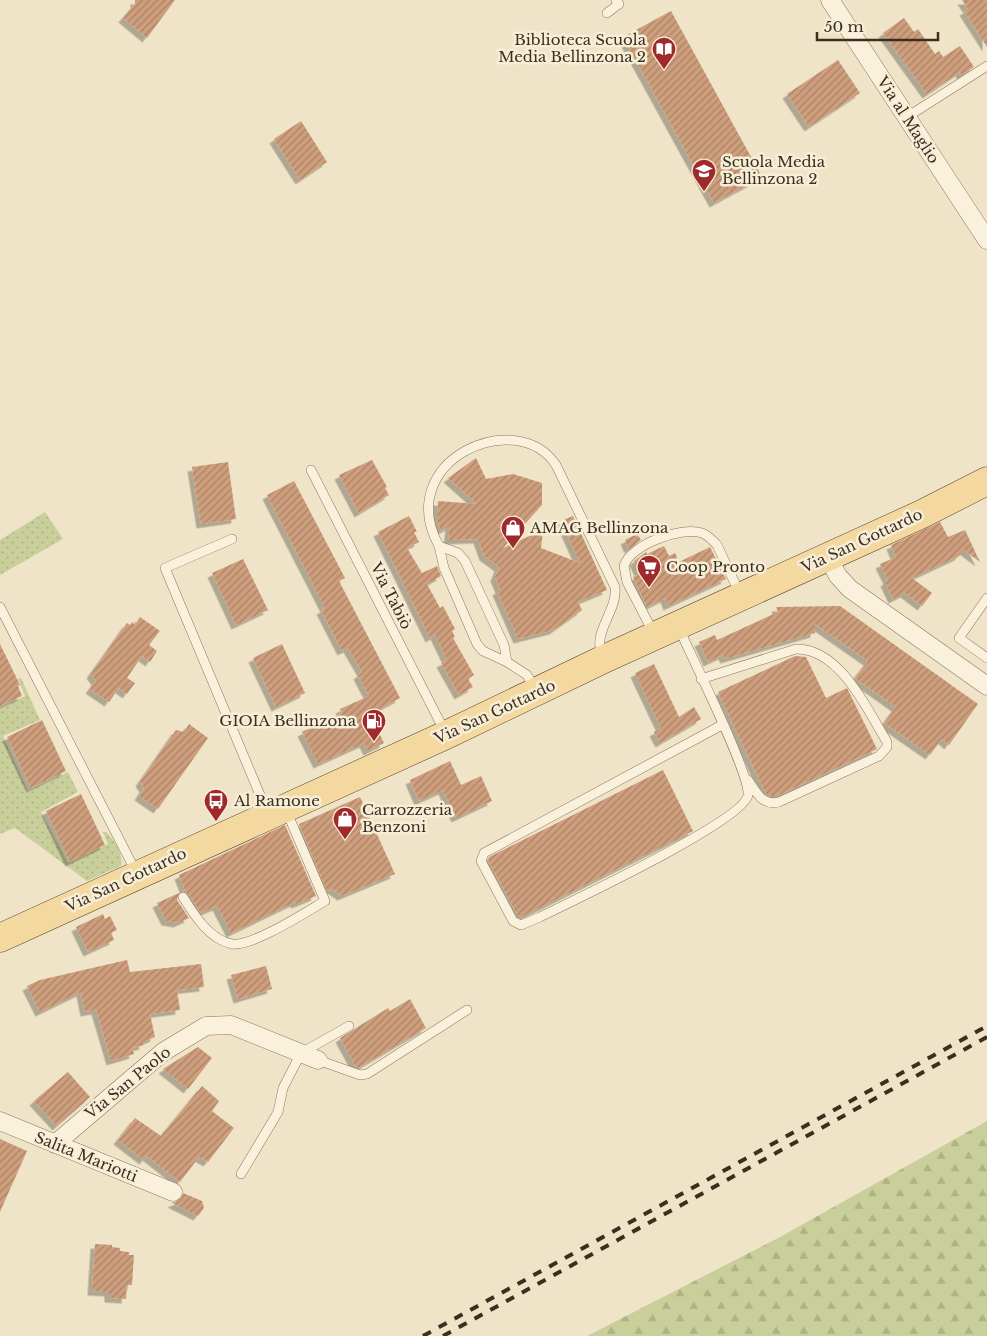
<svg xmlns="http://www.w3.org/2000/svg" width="987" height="1336" font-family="'Libre Baskerville',serif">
<defs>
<pattern id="forest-firs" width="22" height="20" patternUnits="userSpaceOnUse" patternTransform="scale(1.25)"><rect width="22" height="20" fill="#c9cf9b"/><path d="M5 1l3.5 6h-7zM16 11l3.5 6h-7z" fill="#aeb285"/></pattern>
<pattern id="park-dots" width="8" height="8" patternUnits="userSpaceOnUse" patternTransform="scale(1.25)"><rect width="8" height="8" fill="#c9cf9b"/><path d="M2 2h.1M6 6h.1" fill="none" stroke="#aeb285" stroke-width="1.8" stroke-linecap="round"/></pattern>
<pattern id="building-hatch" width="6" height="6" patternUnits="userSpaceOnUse" patternTransform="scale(1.25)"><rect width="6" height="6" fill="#cf9f7d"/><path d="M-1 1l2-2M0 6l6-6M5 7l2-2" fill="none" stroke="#a98266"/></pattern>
<filter id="shadow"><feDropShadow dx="-4.5" dy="4.5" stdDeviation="0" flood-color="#0004"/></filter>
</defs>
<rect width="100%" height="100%" fill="#f0e4c8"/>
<path fill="url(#forest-firs)" d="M987 1121V1336H587L780 1237Z"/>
<path fill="url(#park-dots)" d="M45 512 63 539 0 575V540Z
M21 678 40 720 3 736 28 791 68 772 78 792 41 812 68 863 108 844 103 832H106C114 839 124 855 121 866L87 881 15 828 0 834V708L25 696 18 679Z"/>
<path fill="url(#building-hatch)" filter="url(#shadow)" d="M135 0H175L147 38 123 18 135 4Z
M962 0H987V47L964 11 968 9Z
M671 11 762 177 714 203 623 37Z
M904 18 914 32 918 29 935 54 939 51 943 57 960 46 974 67 962 75 960 72 927 94 883 33Z
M838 60 860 93 809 127 787 94Z
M301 121 327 162 300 180 274 139Z
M476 458 486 479 513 474 542 483V505L503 548 543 530 541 548 580 563 561 521 573 516 607 590 578 602 582 610 554 630 518 639 497 591 500 589 495 577 499 567 484 556 478 539 448 540 450 526 441 531 437 520 438 501 477 504 448 478Z
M372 460 387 487 385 488 389 495 359 513 339 475Z
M228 462 236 519 201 524 192 467Z
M294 481 345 578 339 581 400 698 370 714 384 743 368 751 364 743 318 764 302 732 342 713 340 709 369 696 358 675 362 672 348 648 342 651 321 610 325 608 267 495Z
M409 516 417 532H414L419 542 407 548 422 573 437 566 441 576 427 584 440 608 443 606 455 629 452 631 455 637 453 638 474 675 468 679 473 687 459 695 441 663 447 660 435 635 430 638 378 532Z
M940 522 948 537 965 530 980 562 964 550 959 556 912 578 932 593 922 606 905 593 893 599 885 582 888 580 880 564 896 557 891 545Z
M637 534 641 540 629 549 625 540Z
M664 546 669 556 675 553 679 562 710 547 726 579 668 606 665 598 647 607 633 577 640 574 634 561 646 552 647 554Z
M243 559 268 610 236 625 212 573Z
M840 606 978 704 949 745 942 739 930 755 884 723 896 707 855 678 868 661 815 624V633L725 659 723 655 708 662 699 642 715 635 717 640 778 612 776 607Z
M140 617 160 631 149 645 157 651 150 662 142 656 127 678 135 683 127 694 119 688 109 702 90 689 96 681 91 674 127 623 130 625 132 622 135 625Z
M0 644 20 685 18 686 22 696 0 706Z
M282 644 305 693 276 707 253 658Z
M795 656 806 657 826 698 847 688 877 749 777 796H770L766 794 718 692Z
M654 664 679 717 694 707 701 719 660 743 654 732 661 728 635 673Z
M42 720 66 771 31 788 7 737Z
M189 724 208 738 158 809 139 796 144 788 140 782 176 730 184 732Z
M450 761 461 785 481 776 492 801 456 818 443 790 419 801 410 780Z
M663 770 693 831 520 918 518 916 488 860 489 857Z
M81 794 105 845 70 862 46 811Z
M360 797 395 874 342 896 332 889 327 891 299 824Z
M285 825 316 896 296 904 295 902 231 933 217 906 201 913 188 893 182 891 185 890 179 875Z
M179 893 177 900 189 918 178 923 166 921 157 903Z
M103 914 105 919 110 916 117 930 111 933 114 940 88 952 76 927Z
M127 960 130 972 201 964 204 987 177 990 180 1010 150 1014 155 1037 143 1042 144 1045 132 1048 134 1054 111 1061 96 1010 85 1012 81 992 40 1012 27 986 40 980Z
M266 966 272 989 238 999 231 975Z
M410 999 426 1028 358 1068 356 1067 340 1038 388 1008 390 1011Z
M198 1047 212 1058 188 1089 163 1069Z
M68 1072 90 1097 57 1126 34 1101Z
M202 1086 219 1101 212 1111 234 1128 208 1162 199 1157 180 1182 147 1156 144 1160 118 1140 135 1118 161 1136Z
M0 1139 27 1151 0 1212Z
M183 1193 202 1201 204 1208 198 1216 172 1203 180 1200Z
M95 1244 112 1245V1247L120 1248V1251L129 1252V1255H134L132 1285H127L126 1299 109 1298V1292L92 1291Z"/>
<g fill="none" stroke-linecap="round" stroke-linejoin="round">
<defs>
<path id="lane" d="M607 13 619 4 616 0
M907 117 987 66
M311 470 445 732
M232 539 165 568 268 814
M439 546 444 568 477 644 483 651 507 662
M987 598 959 638 987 658
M0 607 136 872
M679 628 683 637C695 664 750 774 748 795 745 820 570 902 540 917L521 925 513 921 481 861 484 853 722 725
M653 632 627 582 624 566C630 545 681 526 702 533 708 535 712 540 717 545L740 594
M701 679 796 649C840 648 868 711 887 742V747L879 756 779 802C762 806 757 793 748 780
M536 690 527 675 507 662 504 645 465 561 458 553 439 546C392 461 516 405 556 465L615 587C618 611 592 631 602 656
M183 897C194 915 210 940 232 944 252 947 306 912 325 901L286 810
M318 1060 360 1075 367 1074 467 1010
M241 1174 278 1112 283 1088 301 1053 349 1026"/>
<path id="street" d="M830 0 987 240
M827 556 838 576 850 589 987 686
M0 1121 173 1192
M55 1144 163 1052 206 1026 231 1025 318 1060"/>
<path id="primary" d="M0 938 446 735 604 659 922 514 987 481"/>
</defs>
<use href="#lane" stroke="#8d765c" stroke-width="10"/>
<use href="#street" stroke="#8d765c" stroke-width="19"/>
<use href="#primary" stroke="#5b4430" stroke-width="29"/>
<use href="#lane" stroke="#faf1dc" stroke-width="9"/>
<use href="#street" stroke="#faf1dc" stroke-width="18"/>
<use href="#primary" stroke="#f3d9a0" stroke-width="28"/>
<path stroke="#3d2e20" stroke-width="4" stroke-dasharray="9 9" stroke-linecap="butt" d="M423 1336 987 1026
M443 1336 987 1037"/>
</g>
<defs>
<symbol id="library-pin" viewBox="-11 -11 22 30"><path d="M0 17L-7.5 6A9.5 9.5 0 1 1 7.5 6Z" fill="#9e2a2b" stroke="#f7eed8"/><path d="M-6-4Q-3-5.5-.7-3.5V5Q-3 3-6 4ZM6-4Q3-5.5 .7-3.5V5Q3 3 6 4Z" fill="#fff"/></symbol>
<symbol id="school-pin" viewBox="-11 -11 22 30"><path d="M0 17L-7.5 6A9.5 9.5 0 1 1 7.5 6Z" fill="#9e2a2b" stroke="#f7eed8"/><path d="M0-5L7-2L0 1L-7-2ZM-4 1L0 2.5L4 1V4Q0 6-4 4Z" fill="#fff"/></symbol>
<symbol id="shop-pin" viewBox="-11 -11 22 30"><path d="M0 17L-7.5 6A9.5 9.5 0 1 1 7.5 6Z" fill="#9e2a2b" stroke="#f7eed8"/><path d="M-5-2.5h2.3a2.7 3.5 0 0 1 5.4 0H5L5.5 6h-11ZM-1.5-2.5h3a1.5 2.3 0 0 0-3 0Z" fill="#fff"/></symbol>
<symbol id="supermarket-pin" viewBox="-11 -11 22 30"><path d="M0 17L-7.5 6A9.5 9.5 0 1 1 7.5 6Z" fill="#9e2a2b" stroke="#f7eed8"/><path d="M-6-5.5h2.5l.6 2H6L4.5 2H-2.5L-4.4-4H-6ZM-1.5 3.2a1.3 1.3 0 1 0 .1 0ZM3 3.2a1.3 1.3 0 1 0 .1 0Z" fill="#fff"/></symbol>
<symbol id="fuel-pin" viewBox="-11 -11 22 30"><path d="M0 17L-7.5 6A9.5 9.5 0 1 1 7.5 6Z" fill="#9e2a2b" stroke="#f7eed8"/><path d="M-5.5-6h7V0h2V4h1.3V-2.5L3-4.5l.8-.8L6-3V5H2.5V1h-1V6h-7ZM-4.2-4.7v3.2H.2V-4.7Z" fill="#fff"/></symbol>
<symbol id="bus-pin" viewBox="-11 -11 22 30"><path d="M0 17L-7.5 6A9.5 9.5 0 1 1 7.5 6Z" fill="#9e2a2b" stroke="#f7eed8"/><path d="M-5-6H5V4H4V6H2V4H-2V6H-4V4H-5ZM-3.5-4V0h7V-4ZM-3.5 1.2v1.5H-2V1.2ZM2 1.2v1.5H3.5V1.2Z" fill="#fff"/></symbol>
</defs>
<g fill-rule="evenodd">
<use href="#library-pin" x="650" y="35" width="28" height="38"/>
<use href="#school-pin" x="690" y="157" width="28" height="38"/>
<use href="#shop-pin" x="499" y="514" width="28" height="38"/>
<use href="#supermarket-pin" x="635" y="553" width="28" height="38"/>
<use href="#fuel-pin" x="360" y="707" width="28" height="38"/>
<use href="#bus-pin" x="202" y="787" width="28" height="38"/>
<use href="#shop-pin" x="331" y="805" width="28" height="38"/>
</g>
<g text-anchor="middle" stroke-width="5" stroke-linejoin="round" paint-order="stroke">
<g font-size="15" fill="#3d2e20" stroke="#f7eed8" text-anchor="start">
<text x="646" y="45" text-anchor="end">Biblioteca Scuola<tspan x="646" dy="17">Media Bellinzona 2</tspan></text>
<text x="722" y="167">Scuola Media<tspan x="722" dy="17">Bellinzona 2</tspan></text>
<text x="530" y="533">AMAG Bellinzona</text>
<text x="666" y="572">Coop Pronto</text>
<text x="356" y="726" text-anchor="end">GIOIA Bellinzona</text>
<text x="234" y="806">Al Ramone</text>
<text x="362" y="815">Carrozzeria<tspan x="362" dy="17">Benzoni</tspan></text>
</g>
<g font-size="15" fill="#3d2e20" stroke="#f7eed8">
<text transform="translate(908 120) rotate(57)" y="5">Via al Maglio</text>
<text transform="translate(862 541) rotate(-25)" y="5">Via San Gottardo</text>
<text transform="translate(391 596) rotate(63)" y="5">Via Tabiò</text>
<text transform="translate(495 712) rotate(-25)" y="5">Via San Gottardo</text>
<text transform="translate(126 880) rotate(-25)" y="5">Via San Gottardo</text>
<text transform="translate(128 1083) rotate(-39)" y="5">Via San Paolo</text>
<text transform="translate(86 1157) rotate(22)" y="5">Salita Mariotti</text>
</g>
</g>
<path d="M817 32v8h121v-8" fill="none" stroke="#3d2e20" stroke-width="2.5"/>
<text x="824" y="32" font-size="15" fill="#3d2e20" stroke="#f7eed8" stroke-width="4" paint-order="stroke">50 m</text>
</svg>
